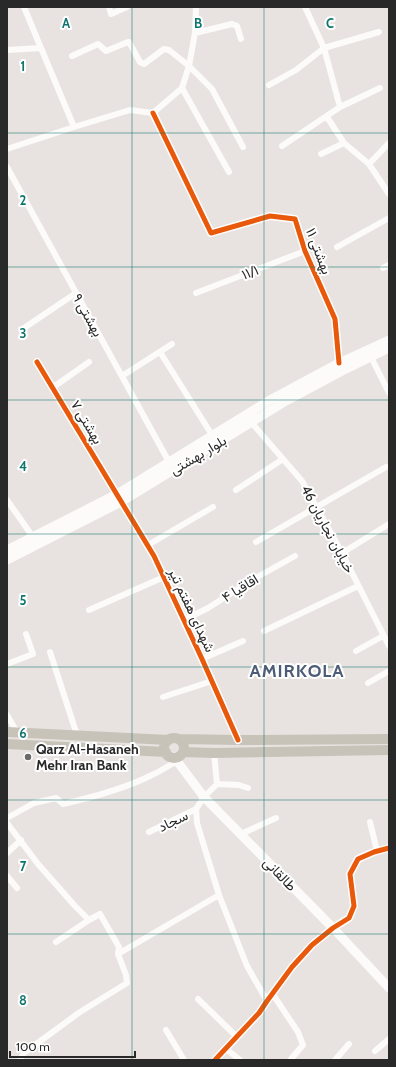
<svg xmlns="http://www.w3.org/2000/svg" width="396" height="1067" font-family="Cabin,Vazirmatn,sans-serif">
<rect width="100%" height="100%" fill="#e8e3e0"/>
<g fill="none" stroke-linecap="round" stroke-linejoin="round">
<path stroke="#fcfbfa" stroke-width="6" d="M24 7 41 48
M109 7 111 14 127 7
M305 7 324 48 340 107
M195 33 232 24 237 26 241 39
M7 50 41 48 74 127
M72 56 98 44 106 51 128 42H129L140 62 144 64 164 49 169 50 189 66 212 89 243 147
M269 85 296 70 324 48 379 32
M182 88 229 172
M153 113 211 233 270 216 295 219 305 251 335 319 339 363
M327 117 344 143 369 164 389 194
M282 146 340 107 380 88
M7 149 74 127 130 110 153 113 182 88 189 66 195 33 196 7
M321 154 344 143
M369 164 389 143
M7 167 169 462
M337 247 389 218
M383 268 389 265
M196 293 305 251
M24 328 76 293
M160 352 212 435
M371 357 389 393
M37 362 154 556 202 659 238 740
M122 376 172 344
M52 388 89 362
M251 422 302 481 342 553 389 646
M236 490 283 459
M7 500 33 537
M256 542 386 467
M148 545 213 507
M342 553 389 524
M89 610 164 577
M184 620 208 608 252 580 295 556
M264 631 358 586
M356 651 383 636
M50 652 77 735
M202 659 243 641
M7 664 33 654 26 634
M368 683 389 671
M163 697 212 681
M7 715 17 732
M214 753 217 784 204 797 196 809 197 823 219 895 247 966 267 1001
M217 784 239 785 248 788
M7 818 34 803 56 798 63 804C94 797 124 789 152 775 161 771 168 766 177 761
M370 822 377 851
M7 823 38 864 75 906 89 920 100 914 119 947 118 954
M149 832 196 809
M241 834 276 818
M7 853 21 840
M7 876 17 888
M56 942 89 920
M118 954 219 895
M272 993 298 1032 303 1045 291 1059V1060
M198 999 237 1037
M166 1030 184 1060
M225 1048 240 1060
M375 1051 389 1039
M20 1060 24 1053 80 1012 127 983 126 975 118 954
M215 1060 259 1013 267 1001 292 967 312 945 333 928 349 918 354 906 350 874 358 859 374 852 389 848
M335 1060 349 1044"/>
<path stroke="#fcfbfa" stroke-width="9" d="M7 550 117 494 270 400 339 363 389 340
M7 560 121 502 286 401 342 371 389 348
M174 757 204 797 333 928 389 988"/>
<path stroke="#c8c3b9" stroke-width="10" d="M7 732 169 740
M164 748a10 10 0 1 1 20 0a10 10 0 1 1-20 0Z
M179 739 238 740 389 739
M7 744 166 752
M183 752 214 753 389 750"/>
<defs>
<path id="cycleway" d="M153 113 211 233 270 216 295 219 305 251 335 319 339 363
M37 362 154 556 202 659 238 740
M215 1060 259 1013 267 1001 292 967 312 945 333 928 349 918 354 906 350 874 358 859 374 852 389 848"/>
</defs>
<use href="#cycleway" stroke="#fff" stroke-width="8"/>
<use href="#cycleway" stroke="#e8590c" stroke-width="5"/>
</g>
<path fill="none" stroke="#0f766e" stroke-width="1" stroke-opacity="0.55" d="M132 7V1060M264 7V1060M7 133H389M7 267H389M7 400H389M7 534H389M7 667H389M7 800H389M7 934H389"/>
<circle fill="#6c6a69" stroke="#fff" stroke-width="1.5" cx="28" cy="757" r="4"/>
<g text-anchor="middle" stroke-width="4" stroke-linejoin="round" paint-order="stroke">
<g font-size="14" fill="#292929" stroke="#fff">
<text transform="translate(319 251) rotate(69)" y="5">بهشتی ۱۱</text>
<text transform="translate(250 272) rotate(-21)" y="5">۱۱/۱</text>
<text transform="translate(88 315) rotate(61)" y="5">بهشتی ۹</text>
<text transform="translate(87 422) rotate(59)" y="5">بهشتی ۷</text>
<text transform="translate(198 455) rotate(-31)" y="5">بلوار بهشتی</text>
<text transform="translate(328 529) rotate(62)" y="5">خیابان نجاریان 46</text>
<text transform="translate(240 588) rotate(-32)" y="5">اقاقیا ۴</text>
<text transform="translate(192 610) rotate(65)" y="5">شهدای هفتم تیر</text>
<text transform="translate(173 821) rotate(-26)" y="5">سجاد</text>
<text transform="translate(280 874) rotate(46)" y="5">طالقانی</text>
</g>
<g font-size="14" font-weight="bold" fill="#292929" stroke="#fff" text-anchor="start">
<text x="36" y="754">Qarz Al-Hasaneh<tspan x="36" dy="16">Mehr Iran Bank</tspan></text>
</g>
<g font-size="18" font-weight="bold" letter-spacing="1" fill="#4d5c77" stroke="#fff">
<text x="297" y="677">AMIRKOLA</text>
</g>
</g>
<g font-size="13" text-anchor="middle" font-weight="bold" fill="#0f766e" stroke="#fff" stroke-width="4" stroke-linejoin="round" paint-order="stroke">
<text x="66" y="28">A</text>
<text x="198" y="28">B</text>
<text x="330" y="28">C</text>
<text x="23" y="71">1</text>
<text x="23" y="205">2</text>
<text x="23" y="338">3</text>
<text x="23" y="471">4</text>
<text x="23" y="605">5</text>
<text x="23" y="738">6</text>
<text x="23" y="871">7</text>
<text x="23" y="1005">8</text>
</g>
<rect width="396" height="1067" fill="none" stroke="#292929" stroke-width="16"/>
<path d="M10 1051v6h125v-6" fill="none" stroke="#292929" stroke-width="2"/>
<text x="16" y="1051" font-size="12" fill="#292929" stroke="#ffffff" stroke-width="3" paint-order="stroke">100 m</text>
</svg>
